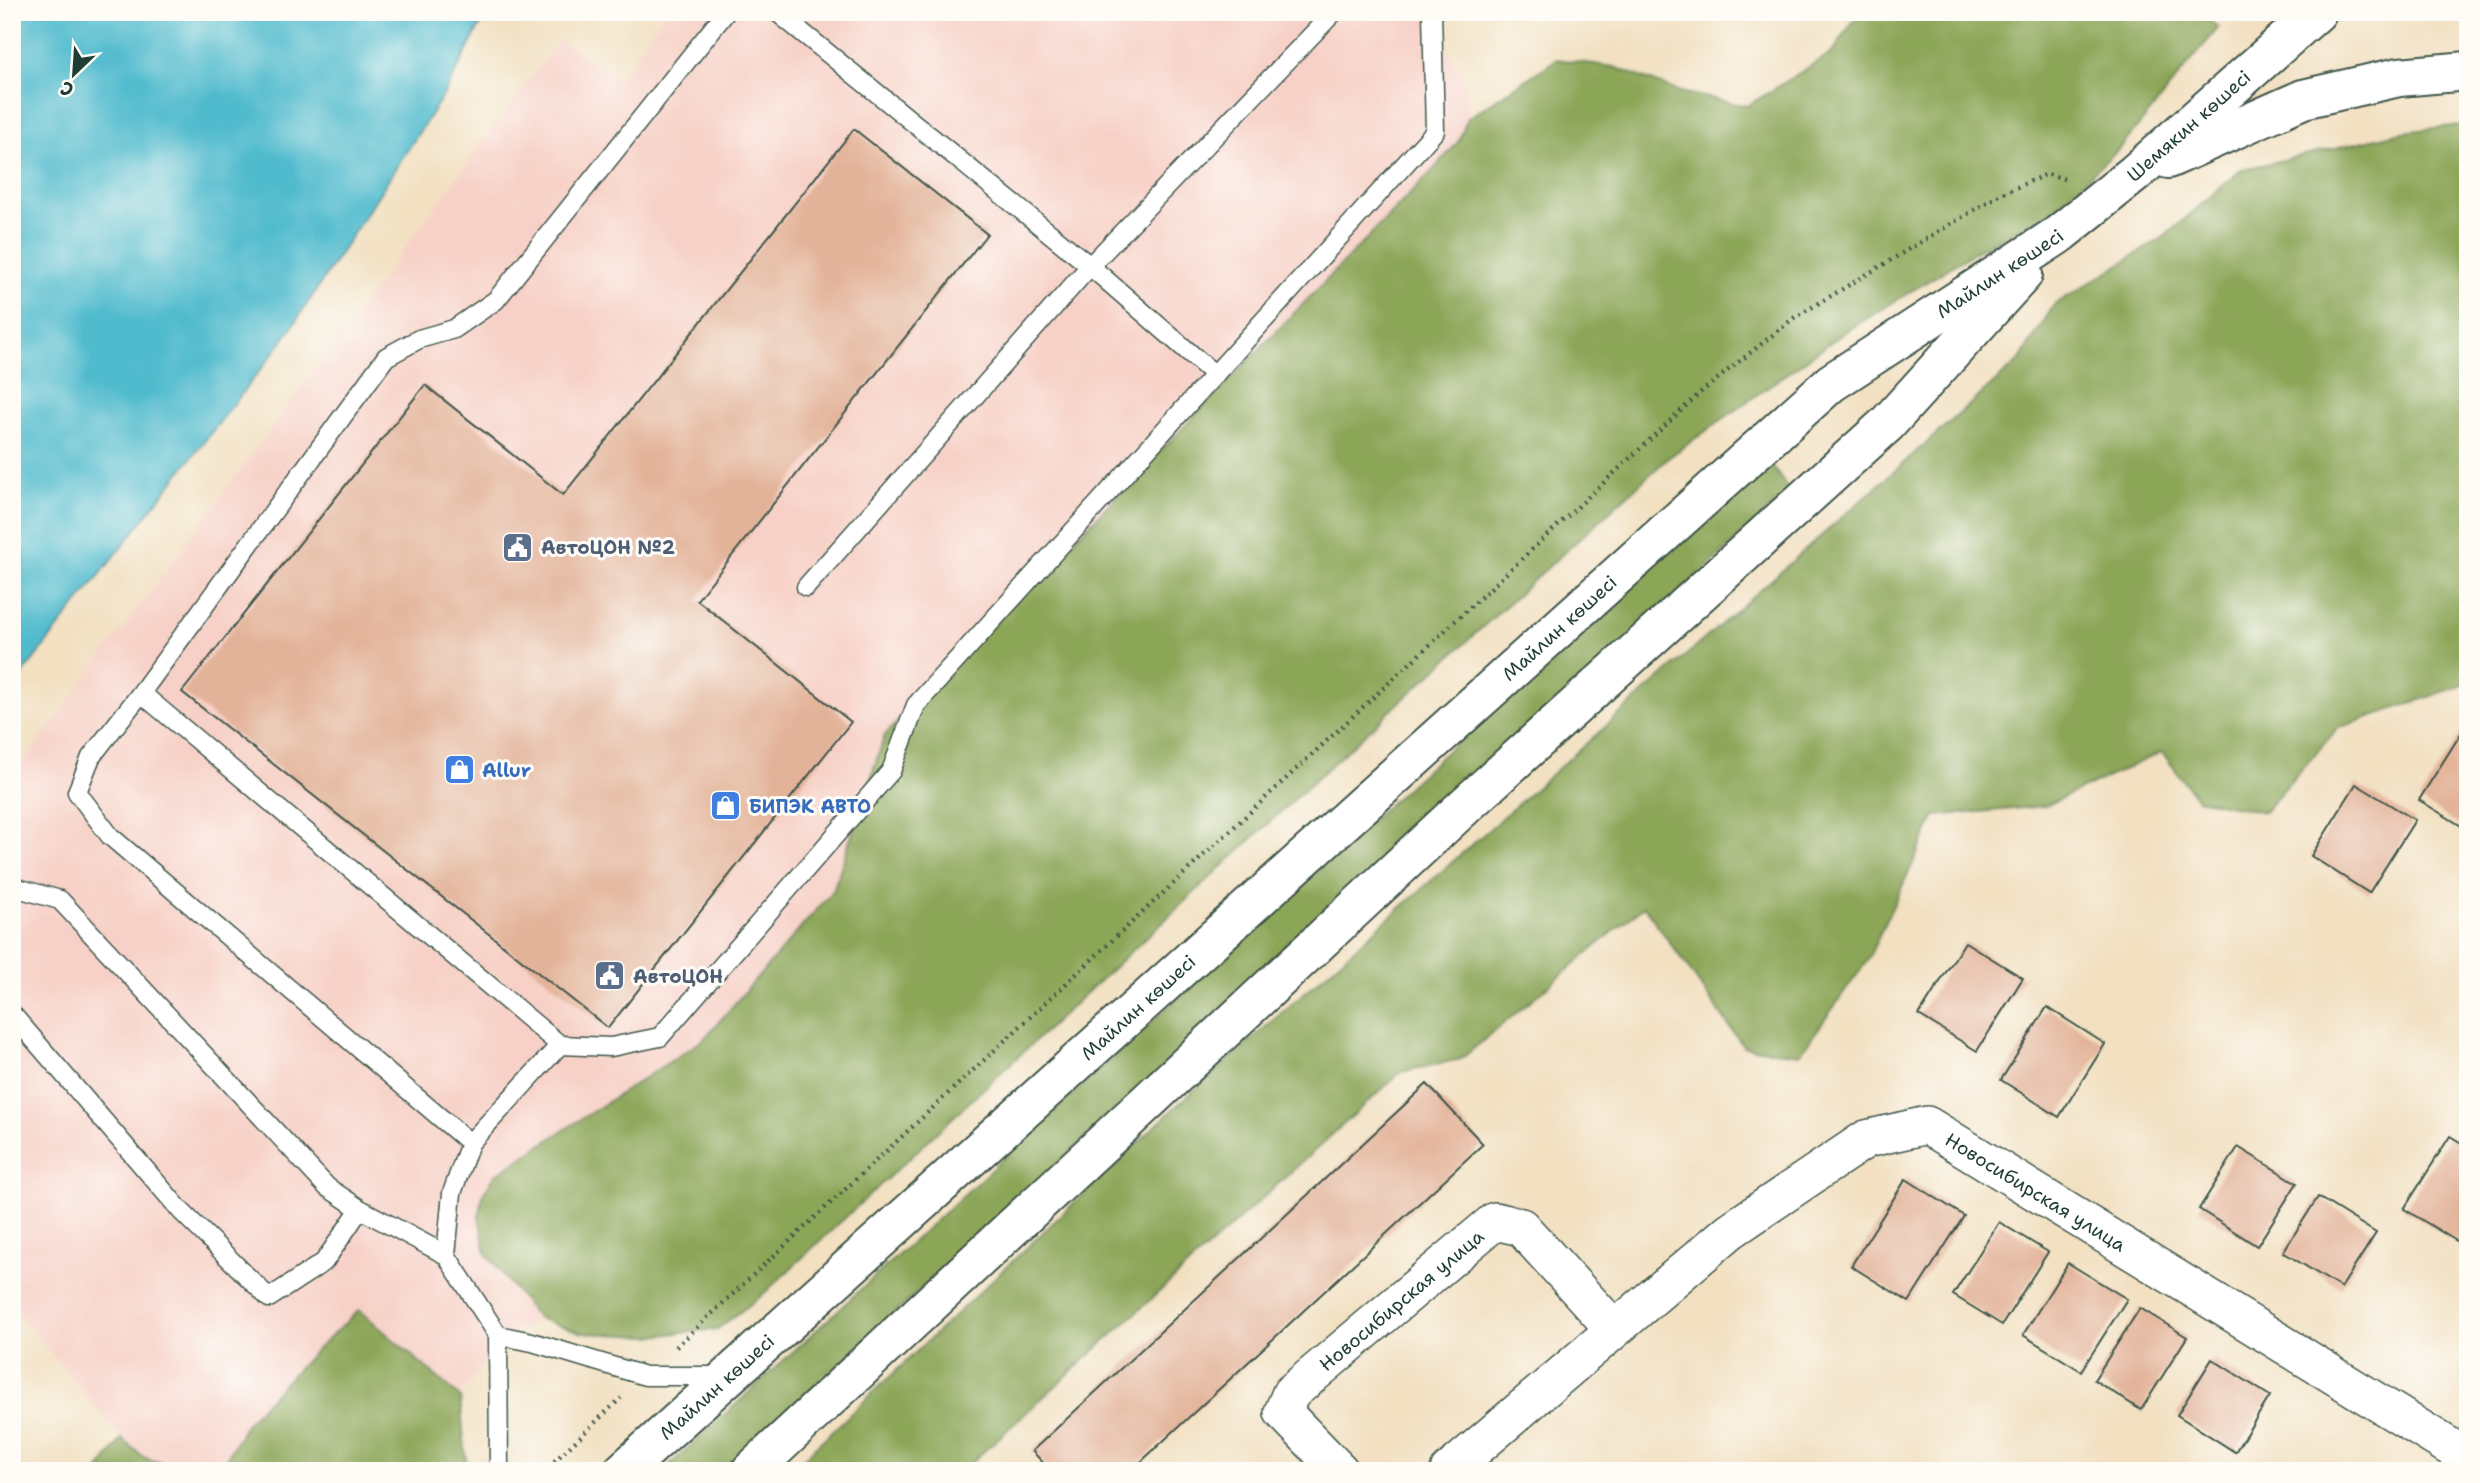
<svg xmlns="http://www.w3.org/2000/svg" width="2480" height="1483" font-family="'Shantell Sans',sans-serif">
<rect width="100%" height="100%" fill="#fdfcf7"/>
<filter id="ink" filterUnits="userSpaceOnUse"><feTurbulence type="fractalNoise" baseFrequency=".0143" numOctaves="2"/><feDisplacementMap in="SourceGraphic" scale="14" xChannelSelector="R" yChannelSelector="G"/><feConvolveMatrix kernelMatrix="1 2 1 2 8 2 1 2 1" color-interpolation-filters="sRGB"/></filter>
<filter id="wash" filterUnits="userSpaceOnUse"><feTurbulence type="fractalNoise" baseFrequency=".00686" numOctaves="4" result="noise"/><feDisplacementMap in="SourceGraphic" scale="28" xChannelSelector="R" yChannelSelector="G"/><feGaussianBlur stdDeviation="1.57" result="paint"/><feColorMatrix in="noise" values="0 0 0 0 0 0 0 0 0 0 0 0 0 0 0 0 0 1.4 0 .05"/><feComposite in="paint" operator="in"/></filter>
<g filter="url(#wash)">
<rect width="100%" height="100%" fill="#f2e0c1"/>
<path fill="#f7d1c7" d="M666 12H1426L1434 32 1462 73 1468 99V118L1458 142 1435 168 885 735 833 891 703 1040 495 1175 483 1194 479 1217 486 1253 537 1318 494 1348 460 1397 359 1310 313 1352 248 1421 219 1471H187L143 1457 122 1439 12 1306V778L559 40 620 79Z"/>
<path fill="#8ca659" stroke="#567246" stroke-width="2" d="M1859 12H2194L2219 27 2123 145 2046 216 1985 246 1845 332 1668 458 1343 754 760 1297 717 1329 651 1336 583 1333 537 1318 486 1253 479 1217 483 1194 495 1175 703 1040 833 891 885 735 1435 168 1458 142 1468 118 1557 59 1614 67 1680 92 1747 106 1833 52Z
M2468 124V679L2461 686 2338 728 2264 812 2197 799 2162 752 2045 806 1935 816 1867 961 1800 1054 1744 1047 1644 906 1461 1059 1401 1072 962 1471H790L1183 1100 2019 361 2054 305 2164 237 2241 170 2403 132Z
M1766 458 1790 491 723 1471H663Z
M359 1310 460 1397 467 1471H219L248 1421 314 1352Z
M122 1439 143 1457 187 1471H98Z"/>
<path fill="#51bbce" stroke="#387c81" stroke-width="2" d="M12 12H487L446 91 283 341 12 687Z"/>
<g id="blocks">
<path fill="#e3b399" d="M854 129 987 234 697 600 851 722 608 1028 182 692 425 385 563 495Z
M2465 727 2468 729V830L2419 800Z
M2356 784 2415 820 2369 893 2311 856Z
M1965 942 2023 978 1977 1051 1919 1015Z
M2047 1007 2105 1044 2059 1117 2001 1080Z
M1427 1084 1483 1144 1131 1471H1051L1032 1451Z
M2450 1136 2468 1147V1237L2463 1245 2404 1209Z
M2238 1147 2297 1183 2257 1246 2199 1209Z
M1906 1179 1964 1216 1909 1302 1851 1266Z
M2318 1197 2376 1233 2341 1288 2283 1252Z
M1999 1222 2048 1252 2002 1325 1953 1295Z
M2068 1263 2127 1299 2081 1371 2023 1335Z
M2140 1308 2187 1337 2141 1410 2094 1380Z
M2212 1359 2270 1396 2235 1452 2177 1415Z"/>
</g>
</g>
<g filter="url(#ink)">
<use href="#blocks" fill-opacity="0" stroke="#3f5549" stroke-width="2"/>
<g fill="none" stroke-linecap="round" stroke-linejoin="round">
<defs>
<path id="service" d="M777 12 1090 266 1215 375
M806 587 1090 266 1334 12
M141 693 386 357 419 339 454 329 496 300 726 12
M12 895 21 889 60 900 327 1187 360 1209 446 1255 498 1335 499 1471
M12 1014 181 1211 269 1298 324 1262 360 1209
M470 1143 110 836 77 792 91 757 141 693 560 1045
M446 1255 452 1193 470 1143 560 1045 611 1047 660 1037 891 771 916 705 1435 131 1432 12
M498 1335 532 1342 645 1376H723"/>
<g id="minor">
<path id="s1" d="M1340 1471 1283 1412 1291 1393 1495 1221 1521 1227 1614 1329"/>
<path id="s2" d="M1449 1471 1730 1231 1866 1139 1927 1125 2468 1458"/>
</g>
<g id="primary">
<path d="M2168 159 2303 99 2399 77 2468 71"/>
<path id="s3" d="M623 1471 1831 383 2058 235 2134 174 2317 12"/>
<path d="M751 1471 1467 804 1887 424 2023 274"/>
</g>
</defs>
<use href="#service" stroke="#3f5549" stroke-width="21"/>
<use href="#minor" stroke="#3f5549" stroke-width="40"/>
<use href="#primary" stroke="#3f5549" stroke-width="42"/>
<path stroke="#3f5549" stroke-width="4.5" stroke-dasharray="2 5" stroke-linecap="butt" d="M676 1347 1701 392 1794 318 2001 194 2047 174 2064 179
M544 1471 621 1398"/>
<use href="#service" stroke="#fff" stroke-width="18"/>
<use href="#minor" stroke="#fff" stroke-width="37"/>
<use href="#primary" stroke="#fff" stroke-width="38"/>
</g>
</g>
<defs>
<symbol id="civic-square" viewBox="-11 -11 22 22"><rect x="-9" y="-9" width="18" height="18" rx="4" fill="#5c6f8a" stroke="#fdfcf7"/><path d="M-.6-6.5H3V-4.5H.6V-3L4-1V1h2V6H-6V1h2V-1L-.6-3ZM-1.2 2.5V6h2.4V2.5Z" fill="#fff"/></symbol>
<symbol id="shop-square" viewBox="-11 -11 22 22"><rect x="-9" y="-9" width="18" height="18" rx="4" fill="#3f7fe0" stroke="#fdfcf7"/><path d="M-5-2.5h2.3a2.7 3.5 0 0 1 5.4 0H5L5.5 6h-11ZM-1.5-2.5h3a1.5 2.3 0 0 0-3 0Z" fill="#fff"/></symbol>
</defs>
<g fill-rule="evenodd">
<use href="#civic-square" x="500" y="530" width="35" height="35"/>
<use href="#shop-square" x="442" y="752" width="35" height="35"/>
<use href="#shop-square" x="708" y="788" width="35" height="35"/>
<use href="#civic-square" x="592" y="958" width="35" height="35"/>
</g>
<g text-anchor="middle" stroke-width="6" stroke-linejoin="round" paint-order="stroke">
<g font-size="19" fill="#1f3d34" stroke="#fdfcf7">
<text dy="7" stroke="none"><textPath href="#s3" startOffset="2067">Шемякин көшесі</textPath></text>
<text dy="7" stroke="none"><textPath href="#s3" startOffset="1827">Майлин көшесі</textPath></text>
<text dy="7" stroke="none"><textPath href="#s3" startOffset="1260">Майлин көшесі</textPath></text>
<text dy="7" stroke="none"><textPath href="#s3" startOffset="693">Майлин көшесі</textPath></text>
<text dy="7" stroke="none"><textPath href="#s2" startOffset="724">Новосибирская улица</textPath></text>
<text dy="7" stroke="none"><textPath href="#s1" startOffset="247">Новосибирская улица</textPath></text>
<text dy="7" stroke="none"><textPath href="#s3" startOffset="126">Майлин көшесі</textPath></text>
</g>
<g font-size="19" font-weight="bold" fill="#4e5e75" stroke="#fdfcf7" text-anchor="start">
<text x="541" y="554">АвтоЦОН №2</text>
<text x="633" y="983">АвтоЦОН</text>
</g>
<g font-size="19" font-weight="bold" fill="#366cbe" stroke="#fdfcf7" text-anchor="start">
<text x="482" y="777">Allur</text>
<text x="749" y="813">БИПЭК АВТО</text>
</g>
</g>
<rect width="2480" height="1483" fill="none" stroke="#fdfcf7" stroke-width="42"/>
<g transform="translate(74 74) rotate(205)" stroke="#fdfcf7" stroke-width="5" paint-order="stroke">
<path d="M0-5L12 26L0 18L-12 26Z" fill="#1f3d34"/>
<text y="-10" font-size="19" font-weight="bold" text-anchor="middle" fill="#1f3d34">С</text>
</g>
</svg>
